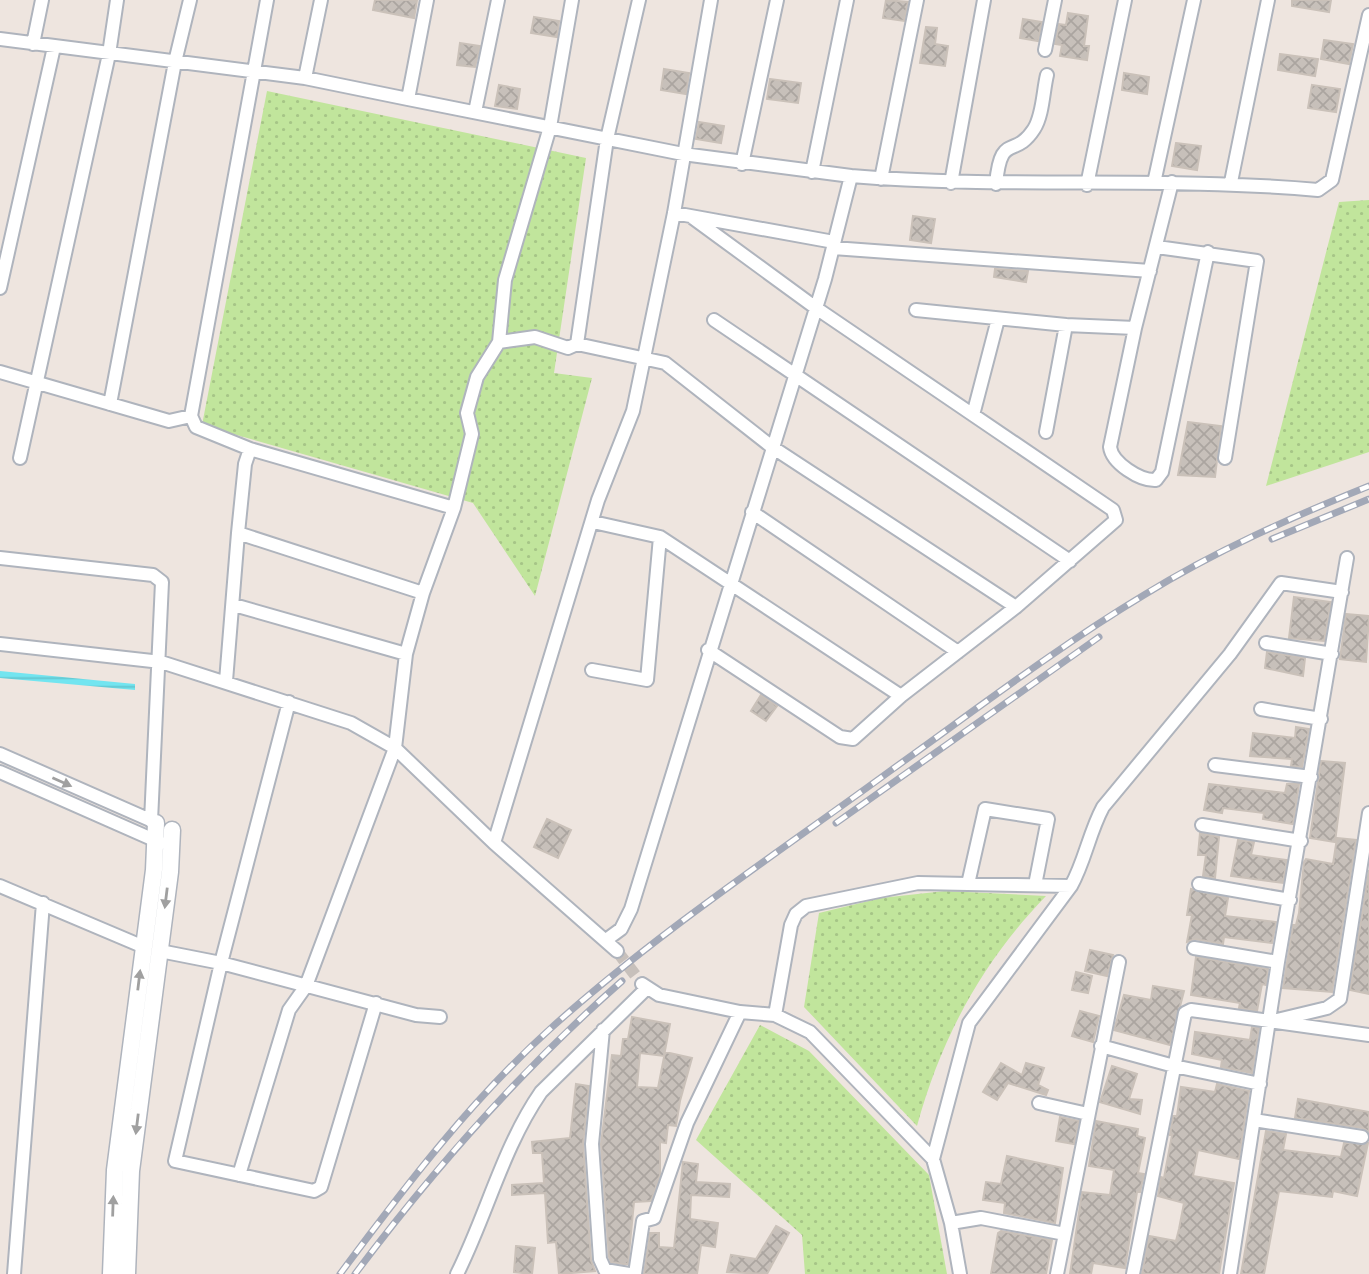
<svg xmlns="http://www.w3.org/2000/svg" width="1369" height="1274" font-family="'PT Sans Narrow',sans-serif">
<defs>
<pattern id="grass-dots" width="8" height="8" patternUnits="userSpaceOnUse" patternTransform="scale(1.75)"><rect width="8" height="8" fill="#c1e59c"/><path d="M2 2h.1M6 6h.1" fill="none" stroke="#a6c587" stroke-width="1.8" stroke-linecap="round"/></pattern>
<pattern id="water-rules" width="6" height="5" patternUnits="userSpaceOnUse" patternTransform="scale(1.75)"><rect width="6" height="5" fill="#72e5f0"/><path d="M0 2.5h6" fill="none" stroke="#63c5ce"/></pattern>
<pattern id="building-cross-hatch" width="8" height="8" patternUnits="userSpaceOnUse" patternTransform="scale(1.75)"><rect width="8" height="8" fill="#c7c0ba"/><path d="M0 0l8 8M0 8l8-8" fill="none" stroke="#aba5a0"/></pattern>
</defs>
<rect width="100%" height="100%" fill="#eee5df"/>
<path fill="url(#grass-dots)" d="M267 91 586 158 554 373 592 378 535 596 473 503 202 425Z
M1369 200V452L1266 486 1339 202Z
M945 891 1046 896C982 962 941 1038 917 1126L804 1007 819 913 881 898Z
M760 1025 809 1051 929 1175 947 1274H805L802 1235 696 1140Z"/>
<path fill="url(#water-rules)" d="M0 671 135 684V690L0 678Z"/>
<path fill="url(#building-cross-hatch)" stroke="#cac1b9" stroke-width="2" d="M375 0H417L414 18 373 10Z
M886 0 908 2 904 21 883 18Z
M1292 0H1331L1329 12 1292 6Z
M1068 13 1088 16 1084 46H1089L1087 60 1060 56 1062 45 1055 44 1059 24 1066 25Z
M534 17 559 21 557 37 531 33Z
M1023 19 1042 22 1038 41 1020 38Z
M926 27 937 28 935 44 948 46 945 66 920 63Z
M1324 40 1353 44 1349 64 1321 59Z
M460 43 480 46 475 67 457 65Z
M1280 54 1318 59 1315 76 1278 70Z
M664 69 689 73 686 94 661 90Z
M1124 73 1149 77 1147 94 1122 90Z
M770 79 801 83 798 103 767 99Z
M499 85 520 89 517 109 495 106Z
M1312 85 1340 89 1336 112 1308 108Z
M699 122 724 126 721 143 696 139Z
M1176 143 1201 146 1197 170 1172 166Z
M913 216 935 219 931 243 910 240Z
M995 269 1028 271 1026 282 994 277Z
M1188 422 1221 426 1215 477 1178 475Z
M1294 597 1331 602 1324 641 1289 638Z
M1346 614 1369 616 1366 662 1340 659Z
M1267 652 1305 658 1303 676 1265 668Z
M761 695 777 706 766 721 751 711Z
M1296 727 1309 729 1302 767 1291 766 1292 759 1250 756 1253 733 1295 738Z
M1321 761 1345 763 1335 842 1310 838Z
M1209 784 1285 793 1287 784H1299L1293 824 1263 819 1264 813 1223 808 1222 813 1204 810Z
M547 819 571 830 558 858 534 847Z
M1200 833 1219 837 1215 878 1203 876 1206 855H1198Z
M1337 838 1356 840 1332 992 1283 988 1293 925H1296L1299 913 1304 862 1306 859 1333 864Z
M1238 840 1254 842 1251 855 1287 860 1283 883 1231 876Z
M1369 870V994L1350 990Z
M1191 889 1228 898 1225 916 1276 922 1272 943 1224 937 1223 944 1195 939 1187 942 1192 915H1187Z
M1090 950 1113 955 1107 976 1085 971Z
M1196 957 1268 969 1266 985 1262 984 1257 1011 1239 1008 1240 1003 1191 995Z
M1076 972 1092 976 1088 993 1072 990Z
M1153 986 1184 991 1170 1045 1114 1030 1124 995 1151 1000Z
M1080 1011 1099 1016 1093 1042 1072 1036Z
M632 1017 670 1024 664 1056 640 1053 637 1087 658 1088 665 1052 692 1058 680 1101 676 1126 668 1125 666 1143 660 1142V1175L651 1201 634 1202 628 1264H623L611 1262 609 1257 601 1144 612 1055 621 1056 623 1039H628Z
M1252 1027 1259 1028 1252 1073 1221 1067 1222 1060 1192 1054 1195 1032 1250 1040Z
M1001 1063 1022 1075 1026 1063 1044 1068 1038 1085 1048 1090 1046 1095 1008 1083 997 1100 983 1092Z
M1112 1066 1137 1074 1129 1099 1142 1100 1140 1114 1100 1102Z
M576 1084 589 1086 583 1144 591 1260 595 1271 559 1274 556 1242 548 1243 545 1193 512 1195V1185L544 1183 542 1153H533L532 1142 570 1138Z
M1217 1084 1249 1091 1239 1159 1198 1150 1193 1176 1234 1183 1219 1274H1142L1149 1236 1176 1241 1179 1229 1184 1203 1158 1196 1161 1177 1164 1178 1172 1135H1170L1173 1116H1177L1181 1087 1215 1092Z
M1298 1099 1369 1112V1132L1363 1128 1295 1118Z
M1060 1117 1079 1121 1074 1144 1056 1141Z
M1096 1121 1138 1129 1137 1136 1145 1138 1138 1173 1144 1174 1140 1192H1137L1125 1268 1093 1263 1091 1274H1070L1082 1192 1110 1195 1114 1170 1089 1166Z
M1266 1131 1286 1134 1283 1150 1341 1157 1344 1143H1368L1357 1196 1333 1191 1332 1197 1279 1191 1264 1274H1241Z
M1007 1156 1063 1168 1055 1223 1004 1213 1005 1203 983 1200 986 1182 1001 1184Z
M683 1162 698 1164 696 1182 730 1184 729 1197 691 1195 690 1219 718 1223 715 1247 701 1245 697 1274H644L650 1233H659V1247L674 1248Z
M776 1226 789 1233 767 1274 727 1272 731 1255 756 1259Z
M1001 1231 1052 1240 1046 1274H991L998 1233Z
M516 1246 535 1248 532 1274 514 1272Z"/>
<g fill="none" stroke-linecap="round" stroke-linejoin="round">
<path stroke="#c7c0bb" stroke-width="12" stroke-dasharray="12 6" stroke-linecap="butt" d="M617 951 642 984"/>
<defs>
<path id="minor" d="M427 0 408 99 683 154 851 176 825 279 631 909 621 929 606 940
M0 39 305 78 408 99
M33 44 42 0
M1045 50 1055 0
M305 78 321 0
M475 112 498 0
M742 164 777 0
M812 172 847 0
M851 176C1007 189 1163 176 1318 190L1332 180 1369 15
M881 179 917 0
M1172 182 1135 328 1110 447C1112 463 1140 481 1156 480L1162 472 1208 252
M1231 182 1268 0
M951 183 984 0
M1154 183 1194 0
M996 184C1001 131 1014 160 1034 129 1043 115 1043 91 1047 75
M1087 185 1125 0
M674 213 834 242
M693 218 816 308 1113 510 1116 520 1016 607 901 696 853 739 840 737 708 650
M1157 247 1257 261 1225 458
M833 248 1150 271
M0 288 54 47
M916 310 1066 325 1135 328
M714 320 1070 561
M499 342 535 337 568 348 577 344 665 363 772 447 1016 607
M577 344 607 139 639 0
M0 372 169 421 191 416 196 427 250 449 454 508
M110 404 175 62 190 0
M973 415 998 319
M191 416 267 0
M1046 432 1066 325
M20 458 109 54 117 0
M752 512 958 652
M593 522 660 537 901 696
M238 533 423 593
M0 558 153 575 162 582 151 821
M234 605 406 654
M1266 643 1332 654
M0 644 161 662 351 723 395 748 494 843 617 951
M592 670 647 680 660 537
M226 681 238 533 245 464 250 449
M289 702 221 963 175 1161 314 1191 321 1187 376 1003
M1261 709 1321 719
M0 754 157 823
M1215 765 1311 777
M0 772 161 843
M1202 825 1301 841
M494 843 598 500 633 411 674 213 711 0
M968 884 985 809 1048 819 1035 885
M1199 884 1290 900
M0 886 144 947
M1194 948 1278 962
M160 951 221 963 416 1015 440 1017
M642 984 659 995 740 1012 775 1015 810 1032 933 1159 951 1223 960 1274
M775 1015 791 925 796 914 806 906 918 883 1071 886
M1277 1020 1327 1008 1340 999 1369 813
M603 1030 592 1144 600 1259 605 1270 629 1274
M1101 1046 1174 1066 1260 1084
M1039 1103 1088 1114
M1254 1120 1362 1137
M933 1159 969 1023 1071 886C1085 861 1089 833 1103 807L1230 654 1281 583 1342 592
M239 1175 289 1010 306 986 395 748 406 654 423 593 454 508 472 434 467 413 477 377 499 342 505 280 550 127 572 0
M951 1223 981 1218 1065 1234
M14 1274 43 903
M457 1274C487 1214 503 1147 541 1092L646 989
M635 1274 643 1221 654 1218 687 1123 740 1012
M1057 1274 1119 962
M1133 1274 1185 1013 1191 1010 1369 1035
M1230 1274 1278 962 1347 558"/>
<path id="tertiary" d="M111 1274 115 1170 154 870 156 823
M127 1274 131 1171 170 872 172 830"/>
</defs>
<use href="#minor" stroke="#afb4bd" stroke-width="16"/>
<use href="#tertiary" stroke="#afb4bd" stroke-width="19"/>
<use href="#minor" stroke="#fff" stroke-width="12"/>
<use href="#tertiary" stroke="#fff" stroke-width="16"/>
<defs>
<path id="rail" d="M1272 539 1369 499
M836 823 1099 637
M340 1274C404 1188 470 1101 550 1029 655 934 775 855 890 771 974 711 1056 648 1144 595 1215 551 1292 517 1369 486
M355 1274C436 1166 521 1070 622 981"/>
</defs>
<use href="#rail" stroke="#a2a8b7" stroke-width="7"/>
<use href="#rail" stroke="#fff" stroke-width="4.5" stroke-dasharray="13" stroke-linecap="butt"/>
</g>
<defs><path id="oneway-solid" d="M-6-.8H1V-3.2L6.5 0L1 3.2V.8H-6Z" transform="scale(1.75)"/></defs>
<g fill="#a0a0a0">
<use href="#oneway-solid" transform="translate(62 782) rotate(24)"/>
<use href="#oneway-solid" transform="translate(166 898) rotate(97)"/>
<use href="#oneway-solid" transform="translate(139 980) rotate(-83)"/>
<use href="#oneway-solid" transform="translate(137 1124) rotate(97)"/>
<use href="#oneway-solid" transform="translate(113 1206) rotate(-88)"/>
</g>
</svg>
